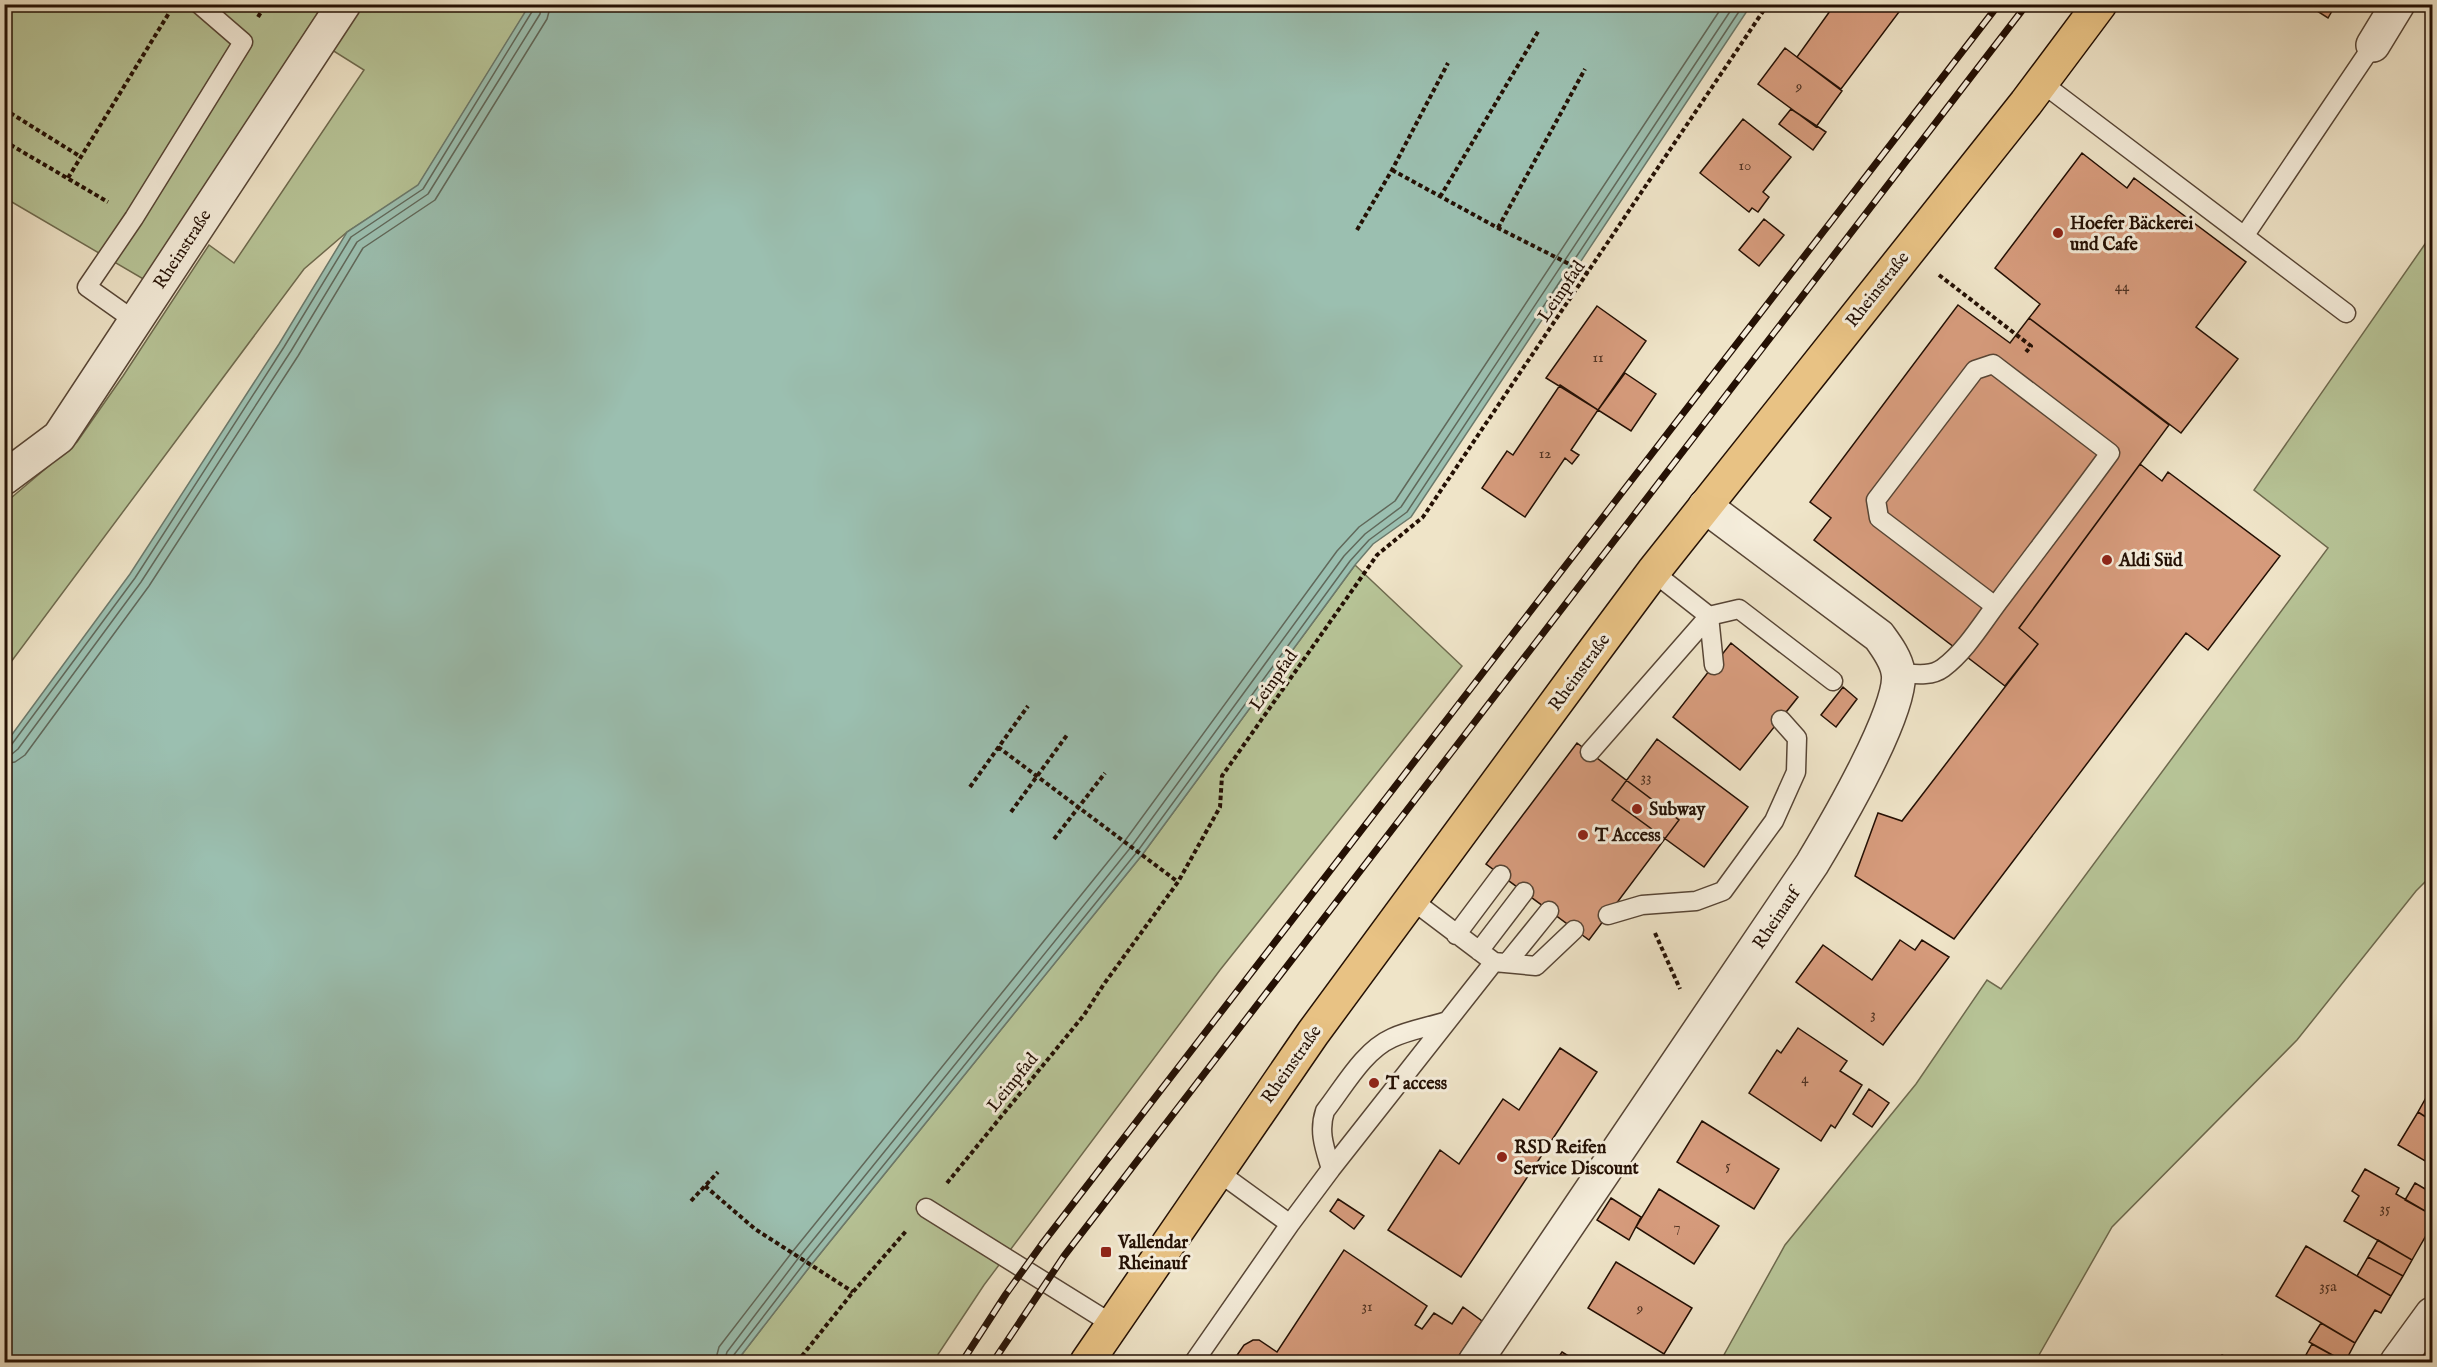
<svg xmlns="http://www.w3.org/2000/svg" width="2437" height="1367" font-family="'IM FELL English',serif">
<rect width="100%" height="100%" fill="#efe4c8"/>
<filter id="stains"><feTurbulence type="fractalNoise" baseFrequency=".00333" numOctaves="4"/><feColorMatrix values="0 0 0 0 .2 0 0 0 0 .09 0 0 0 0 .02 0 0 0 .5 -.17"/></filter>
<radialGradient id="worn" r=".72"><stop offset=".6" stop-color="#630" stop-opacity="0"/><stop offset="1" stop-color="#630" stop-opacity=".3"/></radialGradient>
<path fill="#b7c497" stroke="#6e6a4e" stroke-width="1.5" d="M5 5H323L145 280 5 198Z
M361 5H530L418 186 347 232 304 269 5 670V503L77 442 123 376 209 245 234 263 364 70 332 50Z
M2432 234V875L2416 891 2297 1040 2112 1227 2035 1362H1720L1785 1245 1916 1084 1987 980 2001 989 2328 548 2254 490Z
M1355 565 1462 666 1220 970 984 1285 933 1362H736L811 1265 1142 855Z"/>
<path fill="#9bbfb0" stroke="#6b796b" stroke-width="1.5" d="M530 4 1751 5 1411 517 1373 544 1355 565 1142 855 811 1265 736 1362H5V744L130 574 279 344 347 232 418 185Z"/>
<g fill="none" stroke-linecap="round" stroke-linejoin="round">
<path stroke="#60685a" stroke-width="1.5" d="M4 747 12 744 135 578 284 347 351 237 423 189 533 10 534 4
M4 755 12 754 18 749 141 582 291 351 357 242 428 194 540 14 542 4
M4 764 15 762 25 755 149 586 298 356 363 248 435 200 547 19 551 4
M715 1362 719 1347 793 1251 1124 842 1337 551 1359 527 1395 501 1724 4
M724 1362 727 1352 800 1256 1131 847 1344 556 1365 534 1401 507 1735 4
M732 1362 733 1356 806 1261 1137 852 1350 561 1369 540 1407 512 1744 4"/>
</g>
<path fill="#d69b7c" stroke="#241004" stroke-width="1.5" d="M1835 4H1889L1899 12 1841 89 1797 57Z
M2306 4H2336L2328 18Z
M1785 48 1842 91 1816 127 1758 84Z
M1791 109 1826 132 1813 150 1779 124Z
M1743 119 1791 157 1763 192 1769 197 1758 212 1752 208 1749 212 1700 173Z
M2082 153 2127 188 2134 178 2246 262 2196 327 2238 359 2181 433 2029 318 2040 304 1995 268Z
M1764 219 1784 235 1759 266 1739 250Z
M1958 305 2010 343 2029 318 2169 425 2019 628 2038 644 2005 686 1814 540 1831 518 1810 502Z
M1597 306 1646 341 1598 410 1546 378Z
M1625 373 1656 394 1631 431 1598 410Z
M1560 385 1598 410 1571 450 1579 455 1572 464 1565 458 1525 517 1482 488 1507 451 1513 455Z
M2140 464 2162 481 2168 472 2280 556 2208 650 2186 633 1954 939 1855 876 1878 813 1902 821 2038 644 2019 628Z
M1731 643 1798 697 1740 770 1673 717Z
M1843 687 1857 699 1836 727 1821 715Z
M1657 739 1748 807 1704 867 1612 800Z
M1577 743 1679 820 1589 940 1486 864Z
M1900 940 1915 950 1922 940 1949 957 1883 1045 1796 982 1823 945 1872 980Z
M1798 1028 1847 1061 1840 1071 1862 1085 1835 1128 1831 1125 1821 1141 1749 1093 1777 1050 1781 1053Z
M1560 1048 1597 1072 1461 1277 1388 1230 1440 1150 1459 1164 1503 1099 1519 1110Z
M2432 1087V1121L2418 1112Z
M1869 1089 1889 1103 1872 1127 1853 1114Z
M2418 1112 2432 1121V1165L2398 1145Z
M1702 1121 1779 1169 1754 1209 1677 1162Z
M2365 1169 2399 1188 2396 1194 2432 1215V1225L2412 1260 2344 1221 2359 1196 2352 1191Z
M2415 1183 2432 1193V1215L2405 1200Z
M1659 1189 1719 1226 1694 1264 1636 1227Z
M1611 1198 1641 1217 1629 1240 1597 1220Z
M1338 1199 1364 1216 1354 1229 1330 1211Z
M2378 1240 2412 1260 2403 1276 2368 1257Z
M2306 1246 2391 1296 2381 1313 2375 1310 2355 1343 2276 1296Z
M1344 1250 1427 1306 1415 1325 1422 1329 1434 1313 1452 1324 1463 1307 1482 1321 1455 1362 1233 1361 1244 1345 1253 1340H1259L1277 1352Z
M2368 1257 2403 1276 2391 1296 2357 1276Z
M1616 1262 1692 1308 1664 1354 1588 1308Z
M2321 1323 2355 1343 2345 1362 2309 1342Z
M2312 1344 2345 1362H2302Z
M1562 1352 1578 1362H1555Z
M2222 1355 2236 1362H2218Z"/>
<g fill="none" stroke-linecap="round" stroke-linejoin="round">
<defs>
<path id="service" d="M2042 83 2346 313
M2245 235 2373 45
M135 321 87 287 134 218 243 42 199 4
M1653 572 1709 616 1739 609 1833 681
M1899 673C1914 674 1931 677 1943 668 1967 650 1984 620 2002 597 2038 549 2075 501 2110 453L1993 364 1975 370 1876 500 1879 518 1995 606
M1590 752 1709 616 1714 665
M1608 915 1642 905 1696 901 1723 891 1774 821 1796 772 1797 738 1781 720
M1456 935 1501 875
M1479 951 1524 892
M1494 962 1536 966 1574 930
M1507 963 1549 911
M1331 1169C1325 1149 1318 1132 1325 1111 1344 1087 1363 1051 1392 1038 1409 1030 1429 1027 1447 1021
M1217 1171 1290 1224
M926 1208 1112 1324
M1194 1362 1290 1224 1331 1169 1494 962 1412 900"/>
<path id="minor" d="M2373 45 2398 4
M4 478 59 437 344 4
M1475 1362 1812 864C1833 829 1905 707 1898 672 1896 659 1887 647 1879 636L1705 506
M2397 1362 2432 1314"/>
<path id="primary" d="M1087 1362 1313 1033 1589 658 1653 572 2026 103 2100 4"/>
</defs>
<use href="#service" stroke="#574535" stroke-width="21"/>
<use href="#minor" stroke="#574535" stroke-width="36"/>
<use href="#primary" stroke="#241004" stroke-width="36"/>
<path stroke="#241004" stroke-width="4" stroke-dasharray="4.5 3" stroke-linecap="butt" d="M258 17 266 4
M4 109 81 157
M4 141 108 202
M1392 170 1498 228 1589 274
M68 178 169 13
M1440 197 1539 30
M1498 228 1585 69
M1357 230 1392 170 1448 63
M1939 275 2031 346 2026 352
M998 747 1178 882
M970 787 1028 706
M1011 812 1067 735
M1054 839 1105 773
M1655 933 1680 989
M947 1183 1084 1015 1104 984 1178 882 1220 807 1222 776 1377 555 1423 517 1768 4
M705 1186 755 1229 853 1292
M691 1201 718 1172
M797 1362 853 1292 907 1230"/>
<use href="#service" stroke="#f5eddb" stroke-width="18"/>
<use href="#minor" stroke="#f5eddb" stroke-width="33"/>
<use href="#primary" stroke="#e8c284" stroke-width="33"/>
<defs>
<path id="rail" d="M962 1362 1006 1294 1042 1244 1999 4
M993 1362 1064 1256 2027 4"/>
</defs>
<use href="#rail" stroke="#241004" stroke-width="7"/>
<use href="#rail" stroke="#f5eddb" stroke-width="4.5" stroke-dasharray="14" stroke-linecap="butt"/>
</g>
<g fill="#8f2418" stroke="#f5eddb" stroke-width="2">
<circle cx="2058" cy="233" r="6"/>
<circle cx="2107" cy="560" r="6"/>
<circle cx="1637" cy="809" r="6"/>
<circle cx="1583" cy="835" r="6"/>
<circle cx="1374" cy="1083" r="6"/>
<circle cx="1502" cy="1157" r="6"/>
<rect x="1100" y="1246" width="12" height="12" rx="3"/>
</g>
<g text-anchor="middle" stroke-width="6" stroke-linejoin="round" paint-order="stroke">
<g font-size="15" fill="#503322">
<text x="1799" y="91">9</text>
<text x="1745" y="170">10</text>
<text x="2122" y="291">44</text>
<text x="1598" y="362">11</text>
<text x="1545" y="458">12</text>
<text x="1646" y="782">33</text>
<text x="1873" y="1019">3</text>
<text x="1805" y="1083">4</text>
<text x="1728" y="1170">5</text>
<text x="2385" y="1213">35</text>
<text x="1677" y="1231">7</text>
<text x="2328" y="1291">35a</text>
<text x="1367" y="1311">31</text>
<text x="1640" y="1313">9</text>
</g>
<g font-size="18" font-weight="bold" fill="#241004" stroke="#f5eddb" text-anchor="start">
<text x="2070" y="229">Hoefer Bäckerei<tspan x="2070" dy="21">und Cafe</tspan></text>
<text x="2119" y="566">Aldi Süd</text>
<text x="1649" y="815">Subway</text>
<text x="1595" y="841">T Access</text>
<text x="1386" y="1089">T access</text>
<text x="1514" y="1153">RSD Reifen<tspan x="1514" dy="21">Service Discount</tspan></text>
<text x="1118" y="1248">Vallendar<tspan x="1118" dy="21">Rheinauf</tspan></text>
</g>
<g font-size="18" fill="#241004" stroke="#f5eddb">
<text transform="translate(182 249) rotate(-57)" y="6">Rheinstraße</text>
<text transform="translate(1877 289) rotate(-52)" y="6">Rheinstraße</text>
<text transform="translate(1561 291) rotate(-56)" y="6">Leinpfad</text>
<text transform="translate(1579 672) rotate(-54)" y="6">Rheinstraße</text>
<text transform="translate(1273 680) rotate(-55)" y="6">Leinpfad</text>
<text transform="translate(1776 918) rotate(-56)" y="6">Rheinauf</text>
<text transform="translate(1291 1064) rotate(-55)" y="6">Rheinstraße</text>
<text transform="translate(1012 1082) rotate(-51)" y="6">Leinpfad</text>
</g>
</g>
<rect width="2437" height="1367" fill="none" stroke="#efe4c8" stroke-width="24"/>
<rect x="6" y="6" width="2425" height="1355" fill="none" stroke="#241004" stroke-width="3"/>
<rect x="12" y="12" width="2413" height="1343" fill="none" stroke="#241004" stroke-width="1.5"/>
<rect width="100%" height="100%" filter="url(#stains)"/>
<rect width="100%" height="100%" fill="url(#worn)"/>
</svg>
